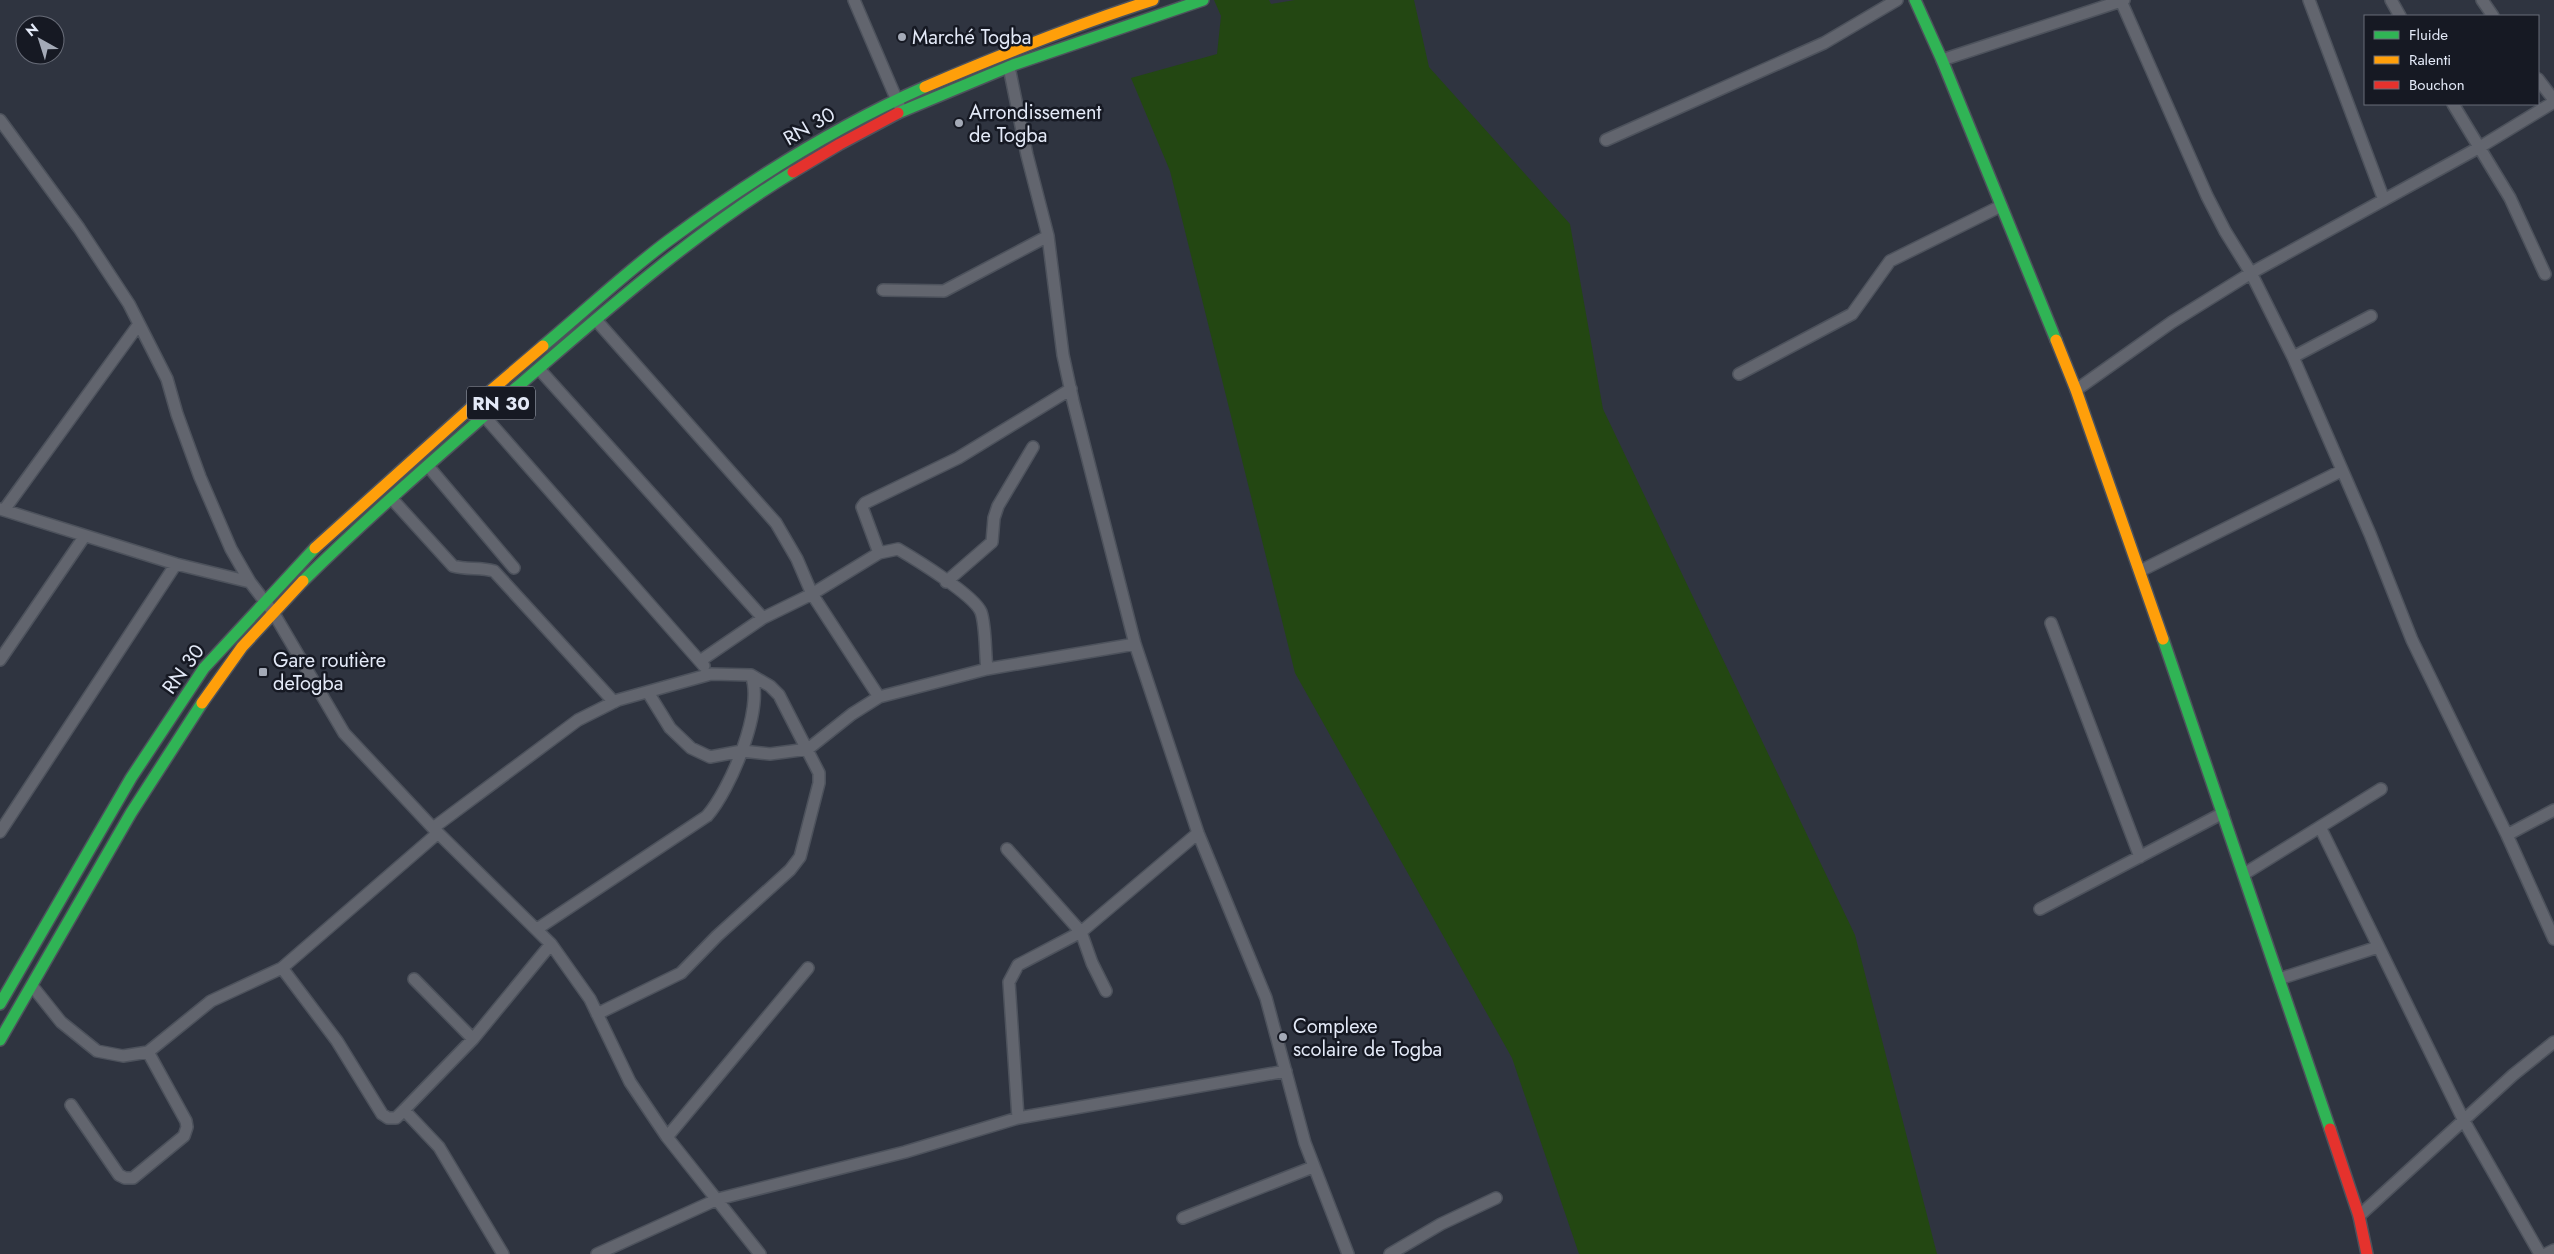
<svg xmlns="http://www.w3.org/2000/svg" width="2554" height="1254" font-family="Jost,sans-serif">
<rect width="100%" height="100%" fill="#2f3440"/>
<path fill="#234712" d="M1214 0H1269L1271 4 1295 0H1414L1429 67 1570 224 1603 409 1855 935 1937 1254H1579L1512 1058 1295 673 1170 171 1131 78 1217 54 1221 16Z"/>
<g fill="none" stroke-linecap="round" stroke-linejoin="round">
<defs>
<path id="street" d="M854 0 899 105
M2309 0 2384 200
M2391 0 2400 16
M2482 0 2493 16
M2121 1 2207 196 2225 231 2251 273 2293 357 2370 534 2412 640 2507 835 2554 939
M1942 60 2124 0
M1009 67 1027 155 1048 236 1063 355 1073 401 1135 644 1198 833 1266 998 1305 1143 1348 1254
M2538 79 2554 100
M2453 104 2510 198 2545 274
M0 120 79 228 129 304 167 379 177 414 200 477 231 549 250 582
M1606 140 1824 43 1897 0
M883 290 944 291 1048 236
M596 320 776 523 797 559 812 594 879 697
M2293 357 2371 316
M539 369 763 618
M1739 374 1852 314 1890 261 2001 206
M2076 390 2172 322 2251 273 2480 147 2554 102
M485 417 704 666
M428 466 514 568
M392 499 453 566C467 570 480 567 494 571L614 702
M0 509 176 564 250 582 273 612 344 733 433 828 551 944 590 999 630 1082 667 1137 760 1254
M4 510 139 324
M879 553 862 507 865 503 958 458 1071 389
M2140 571 2341 471
M946 582 992 542 994 518 998 506 1033 447
M2051 623 2140 857
M0 660 84 537
M700 661 763 618 812 594 879 553 898 549C915 559 974 595 981 612 986 626 985 654 987 669
M649 694 670 728 691 748 710 757 742 751 770 754 808 749 852 714 879 697 987 669 1135 644
M2320 827 2464 1121 2540 1254
M433 828 578 720 618 700 711 674 751 675 770 686 779 695 819 773V783L800 857 790 870 717 936 681 973 597 1014
M0 832 176 564
M2507 835 2554 810
M1007 849 1081 932 1092 963 1106 991
M2244 874 2381 789
M2040 909 2223 813
M537 929 707 816C730 790 765 708 751 675
M282 968 337 1041 382 1114 388 1118H396L404 1110 439 1147 503 1254
M414 979 473 1039
M2279 979 2378 947
M33 987 61 1022 97 1051 123 1056 148 1052 211 1001 282 968 438 833
M71 1105 119 1175 125 1178H133L184 1136 187 1127 186 1121 148 1052
M404 1110 473 1039 551 944
M1018 1118 1009 982 1018 965 1081 932 1198 833
M667 1137 808 968
M2359 1216 2513 1075 2554 1042
M1183 1218 1313 1167
M597 1254 718 1199 905 1152 1018 1118 1286 1071
M1390 1254 1441 1224 1496 1198
M2546 1254 2554 1250"/>
<path id="fast" d="M1915 0 1942 60 2056 340
M898 113 1013 65 1203 0
M543 346C585 311 625 273 668 241 749 181 834 127 925 87
M303 581C371 514 444 451 516 388 604 312 693 233 793 172
M2163 639 2330 1129
M0 1004 131 778 204 668 315 548
M0 1040 131 813 202 703"/>
<path id="slow" d="M925 87C1000 55 1075 25 1153 0
M2056 340 2076 390 2163 639
M315 548 475 404 543 346
M202 703 242 647 303 581"/>
<path id="jam" d="M793 172 840 144 898 113
M2330 1129 2359 1216 2367 1254"/>
</defs>
<use href="#street" stroke="#4d525c" stroke-width="14"/>
<use href="#fast" stroke="#4d525c" stroke-width="14"/>
<use href="#slow" stroke="#4d525c" stroke-width="14"/>
<use href="#jam" stroke="#4d525c" stroke-width="14"/>
<use href="#street" stroke="#62656e" stroke-width="11"/>
<use href="#fast" stroke="#30b455" stroke-width="11"/>
<use href="#slow" stroke="#ff9f0a" stroke-width="11"/>
<use href="#jam" stroke="#e5322d" stroke-width="11"/>
</g>
<g fill="#a4aab7" stroke="#161923" stroke-width="2">
<circle cx="902" cy="37" r="5"/>
<circle cx="959" cy="123" r="5"/>
<rect x="258" y="667" width="10" height="10" rx="2.5"/>
<circle cx="1283" cy="1037" r="5"/>
</g>
<g text-anchor="middle" stroke-width="5" stroke-linejoin="round" paint-order="stroke">
<rect fill="#161923" stroke="#a6abb7" stroke-width="1" x="467" y="386.5" width="68" height="33" rx="4"/>
<g font-size="19" font-weight="bold" fill="#e3e9f7">
<text x="501" y="410">RN 30</text>
</g>
<g font-size="20" fill="#e3e9f7" stroke="#161923" text-anchor="start">
<text x="912" y="44">Marché Togba</text>
<text x="969" y="119">Arrondissement<tspan x="969" dy="23">de Togba</tspan></text>
<text x="273" y="667">Gare routière<tspan x="273" dy="23">deTogba</tspan></text>
<text x="1293" y="1033">Complexe<tspan x="1293" dy="23">scolaire de Togba</tspan></text>
</g>
<g font-size="20" fill="#e3e9f7" stroke="#161923">
<text transform="translate(809 126) rotate(-30)" y="7">RN 30</text>
<text transform="translate(183 669) rotate(-54)" y="7">RN 30</text>
</g>
</g>
<rect x="2364" y="15" width="175" height="90" fill="#161923" stroke="#686c78"/>
<rect x="2374" y="31" width="25" height="8" fill="#30b455" stroke="#686c78"/>
<text x="2409" y="40" font-size="15" fill="#e3e9f7">Fluide</text>
<rect x="2374" y="56" width="25" height="8" fill="#ff9f0a" stroke="#686c78"/>
<text x="2409" y="65" font-size="15" fill="#e3e9f7">Ralenti</text>
<rect x="2374" y="81" width="25" height="8" fill="#e5322d" stroke="#686c78"/>
<text x="2409" y="90" font-size="15" fill="#e3e9f7">Bouchon</text>
<g transform="translate(40 40) rotate(321)"><circle r="24" fill="#161923" stroke="#686c78"/>
<path d="M0-4L9 19L0 12L-9 19Z" fill="#a4aab7"/>
<text y="-8" font-size="14" font-weight="bold" text-anchor="middle" fill="#e3e9f7">N</text>
</g>
</svg>
